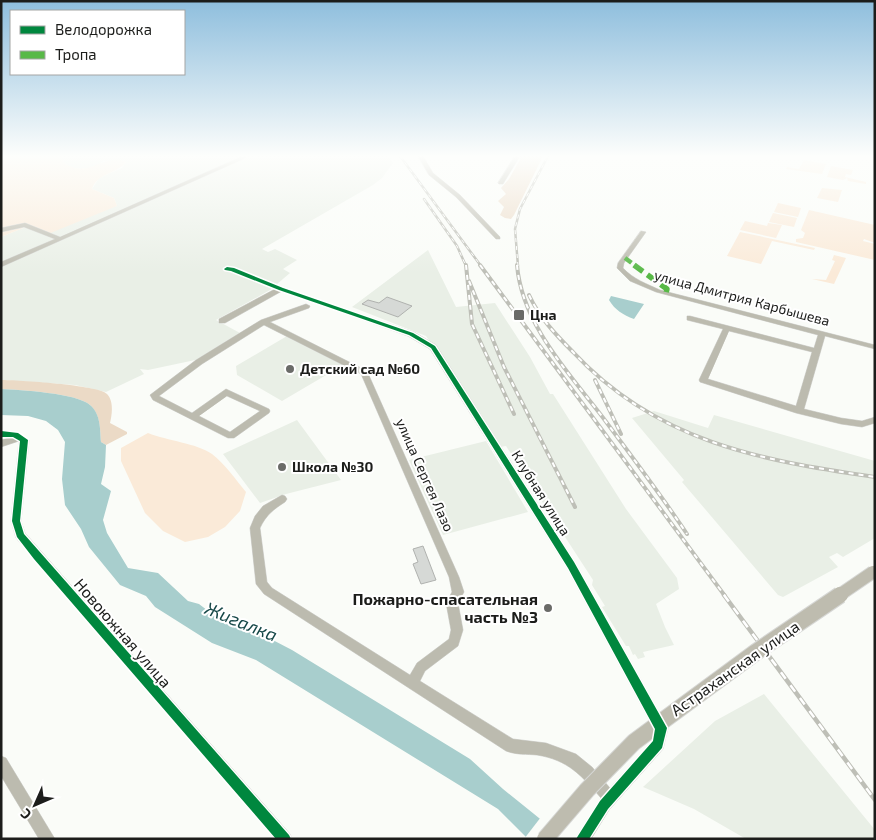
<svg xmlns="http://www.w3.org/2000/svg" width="876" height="840" font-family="'Exo 2',sans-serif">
<rect width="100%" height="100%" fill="#fafcf8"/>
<path fill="#e9efe6" d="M62 156H242L194 178 198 179 250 156H389L393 163 382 178 373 185 262 249 268 252 275 249 297 260 283 269 290 273 270 290 216 320 240 333 200 359 148 370 140 369 144 374 106 392 75 385 1 380V237L28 226 117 206 114 198 92 189 99 178 122 168 126 162 104 161 94 167 83 169 71 168 64 163Z
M428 250 456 307 495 303 530 357 550 394H553L626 509 677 578 679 589 656 604 665 627 674 645 643 652 645 657 638 659 635 654 633 655 629 646H626L602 607 605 606 592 585 593 580 506 446 500 447 426 336 352 307Z
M287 336 347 367 339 372 333 371 282 401 237 375 236 366Z
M654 411 708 428 714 415 875 461V538L843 557 837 553 829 557 838 567 783 597 778 595 705 509 682 482 684 480 632 418Z
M297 420 341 480 286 494 260 503 223 454Z
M486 441 528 512 443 535 409 460Z
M764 694 875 830V839H746L694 809 643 787 715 721Z"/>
<path fill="#faead8" d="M6 156H62L64 163C89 180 103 152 126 162 116 175 98 172 92 189L114 198 117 206 48 234 28 226 1 237V161Z
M804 160 826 164 822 174 786 169 787 167 799 169Z
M831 166 853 170 851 175 846 174 845 177 866 182V184L848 181 847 178 843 180 827 177Z
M822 188 842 190 838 202 817 198Z
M778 203 801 208 798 217 774 212Z
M809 210 875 225V243L864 239 863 241 875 244V260L796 242V239L803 238 805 233 801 230Z
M773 213 797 218 794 227 769 222Z
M745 221 767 226 768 223 782 225 776 238 740 230Z
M740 232 815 248 814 250 772 241 761 264 727 256Z
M834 255 846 258 834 284 812 279 826 280 835 261 832 260Z
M148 433C168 441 196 443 212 454 225 464 236 480 246 492L240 511 225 527 208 537 185 542 163 531 145 513 121 461V448Z"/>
<path fill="#ebdac6" d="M522 156H543L514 215 511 219 505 218 500 215 504 207 498 201 506 194 501 188 509 179Z
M1 380C17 380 99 385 107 394 114 401 112 415 110 423L127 432V434L106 445 101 442C100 430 101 415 90 405 77 393 20 390 1 389Z"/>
<path fill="#a8cecd" d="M611 296 644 304 634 319C623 315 615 310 609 300Z
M1 389C20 390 77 393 90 405 101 414 100 430 101 442L106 445 105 467 101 484 111 491 103 520 107 533 128 568 158 573 188 601 199 604 216 617 236 621 292 650 470 759 503 789 565 839H528L498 809 256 660 212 643 155 607 146 596 120 585 89 547 81 529 65 505 62 479 65 442 58 430 46 421 28 416 1 415Z"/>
<path fill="#fafcf8" d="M541 817 566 837 567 838 524 839Z"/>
<path fill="#d6d9d6" stroke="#b0b2af" d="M387 297 412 306 398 317 362 304 368 300 379 303Z
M423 546 436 580 421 584 413 564 418 562 413 549Z"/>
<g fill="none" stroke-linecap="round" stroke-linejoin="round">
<defs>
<path id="minor" d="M243 156H250L1 267V262L55 239 24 227 1 232V228L25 223 60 237Z
M418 156H423L433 173 460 195 500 237V239H496L456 197 429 175Z
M515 156H520L503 184H499L498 183Z
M641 231 646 232 624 263 623 268C633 279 647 284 660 290L875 345V349L825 336 804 409 841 418 862 421 875 417V423L862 427 841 424 796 413 700 382 699 380 723 329 687 320V316H690L814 348 818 335 656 292 630 281 617 268 618 263ZM729 331 812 352 796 406 708 379Z
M227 267 234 268 283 288 414 332 436 345 575 562 668 728 663 749 609 810 591 839H575L601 798C581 775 568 760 537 755 527 754 516 755 506 751L264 594 256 584 250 528 255 516 263 506 282 495 285 496 287 499 285 502C274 509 266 515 260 528L267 582 272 588 410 675 417 663 449 639 451 630 446 603 452 592 449 577 361 374 264 325 202 364 159 396 192 413 226 389 269 409 270 411 269 413 234 438H228L153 400 150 395 196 360 261 320 306 304 310 306 309 308 270 322 367 371 459 577 464 592 458 603 463 630 458 646 425 671 420 681 513 739 546 743 576 754 592 767 610 788 652 741 654 729 567 568 430 349 408 336 282 291 225 323H219V319L275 289 231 271 225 270V268ZM227 396 260 411 230 432 199 416Z
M1 431 18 433 29 440 21 521 25 533 290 834 292 839H275L16 538 11 521 19 441 1 447V440L9 438 1 437Z
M1 756 6 758 55 839H39L1 776Z"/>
</defs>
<use href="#minor" stroke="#d6d7d5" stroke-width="1"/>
<use href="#minor" fill="#bcbbaf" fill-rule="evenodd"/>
<defs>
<path id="rail-far2" d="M400 156 481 266
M424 199 457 246 466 266
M518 266 515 229 520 209 548 156"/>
<path id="rail-far1" d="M466 265 472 324 514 414
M480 265 725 596
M517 265C522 325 570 374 604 419 632 457 661 495 687 534
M469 281 504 367 575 507
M529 295C539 317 556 335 573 352 657 442 759 460 875 477
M595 380 621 434"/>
<path id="rail" d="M724 595 875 800"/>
</defs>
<use href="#rail-far2" stroke="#bebfb7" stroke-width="2.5"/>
<use href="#rail-far1" stroke="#bebfb7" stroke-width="4"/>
<use href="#rail" stroke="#bebfb7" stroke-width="4.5"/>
<use href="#rail-far2" stroke="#fff" stroke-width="1" stroke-dasharray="4" stroke-linecap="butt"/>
<use href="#rail-far1" stroke="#fff" stroke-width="2" stroke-dasharray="5" stroke-linecap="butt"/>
<use href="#rail" stroke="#fff" stroke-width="2.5" stroke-dasharray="8" stroke-linecap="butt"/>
<defs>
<path id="major-bridge-far1" d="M838 596 873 572"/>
<path id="major-bridge" d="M545 839 587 790 634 742 756 652 840 595"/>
</defs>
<use href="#major-bridge-far1" stroke="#d6d7d5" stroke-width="14" stroke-linecap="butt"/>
<use href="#major-bridge" stroke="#d6d7d5" stroke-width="18" stroke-linecap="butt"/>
<use href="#major-bridge-far1" stroke="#bebcaf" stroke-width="12"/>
<use href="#major-bridge" stroke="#bebcaf" stroke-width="16"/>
<path stroke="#58b947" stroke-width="4.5" stroke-dasharray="8 4.5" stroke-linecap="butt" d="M625 258 636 266"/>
<path stroke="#58b947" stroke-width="5.5" stroke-dasharray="11 5.5" stroke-linecap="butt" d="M634 265 667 289 666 293"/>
<defs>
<path id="cycleway" d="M227 267 234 268 283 288 413 333 435 346 574 562 667 728 662 748 608 809 589 839H576L600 801 653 741 655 729 568 568 431 348 409 335 279 290 231 271 225 270 224 269Z
M1 431 18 433 28 440 20 521 24 534 289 835 291 839H276L34 559 17 537 12 521 20 441 13 437H1Z"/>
</defs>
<use href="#cycleway" stroke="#fff" stroke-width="3"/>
<use href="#cycleway" fill="#00873e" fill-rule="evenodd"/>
</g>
<linearGradient id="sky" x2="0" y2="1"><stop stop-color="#8ebedd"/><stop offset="0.57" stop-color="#fdfefc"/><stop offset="1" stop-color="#fdfefc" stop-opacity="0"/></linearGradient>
<rect width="876" height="274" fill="url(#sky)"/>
<g fill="#6a6b68" stroke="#fff" stroke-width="2">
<rect x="513" y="309" width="12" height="12" rx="2.5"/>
<circle cx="290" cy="369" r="5"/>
<circle cx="282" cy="467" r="5"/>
<circle cx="548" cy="608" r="5"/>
</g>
<g text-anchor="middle" stroke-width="4" stroke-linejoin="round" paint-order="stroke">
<g font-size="14" fill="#1c1d1b" stroke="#fff">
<text transform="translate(742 298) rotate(15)" y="5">улица Дмитрия Карбышева</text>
<text transform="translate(425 475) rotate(66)" y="5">улица Сергея Лазо</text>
<text transform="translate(541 493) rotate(58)" y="5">Клубная улица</text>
</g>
<g font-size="14" font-weight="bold" fill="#1c1d1b" stroke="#fff" text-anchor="start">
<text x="530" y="320">Цна</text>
<text x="300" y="374">Детский сад №60</text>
<text x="292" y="472">Школа №30</text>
</g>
<g font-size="16" font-weight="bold" fill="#1c1d1b" stroke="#fff" text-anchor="end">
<text x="538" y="605">Пожарно-спасательная<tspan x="538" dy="18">часть №3</tspan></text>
</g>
<g font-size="16" fill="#1c1d1b" stroke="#fff">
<text transform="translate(123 633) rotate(49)" y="6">Новоюжная улица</text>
<text transform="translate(735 668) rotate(-35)" y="6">Астраханская улица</text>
</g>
<g font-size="18" font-style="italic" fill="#154747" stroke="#fff">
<text transform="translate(241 622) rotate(22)" y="6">Жигалка</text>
</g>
</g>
<rect width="876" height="840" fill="none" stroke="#1c1d1b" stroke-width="5"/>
<rect x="10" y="10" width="175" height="65" fill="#ffffff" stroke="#a4a5a4"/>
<rect x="20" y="26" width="25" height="8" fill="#00873e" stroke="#a4a5a4"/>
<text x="55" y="35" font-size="15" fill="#1c1d1b">Велодорожка</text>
<rect x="20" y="51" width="25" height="8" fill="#58b947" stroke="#a4a5a4"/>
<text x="55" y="60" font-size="15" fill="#1c1d1b">Тропа</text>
<g transform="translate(35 805) rotate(225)" stroke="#ffffff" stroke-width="4" paint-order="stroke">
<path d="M0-4L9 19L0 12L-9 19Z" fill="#1c1d1b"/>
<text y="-8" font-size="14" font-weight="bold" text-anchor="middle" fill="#1c1d1b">С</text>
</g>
</svg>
